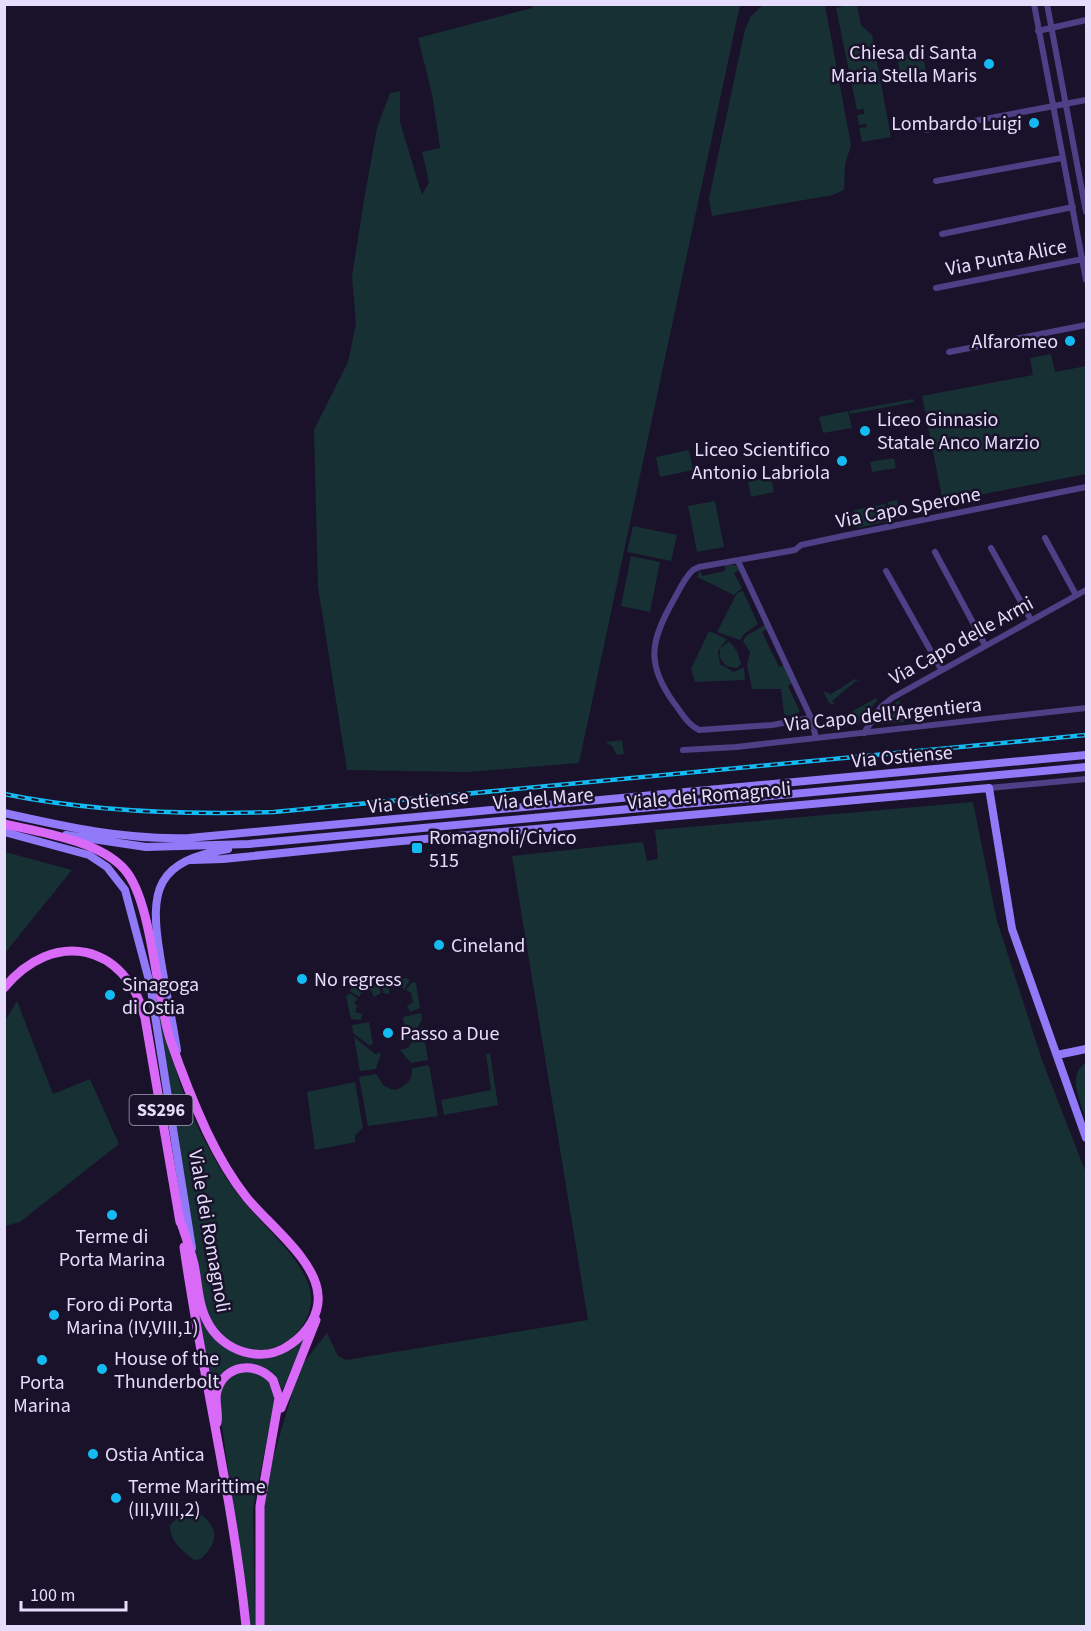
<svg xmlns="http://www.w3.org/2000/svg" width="1091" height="1631" font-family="'Source Sans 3',sans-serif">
<rect width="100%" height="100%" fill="#1a122a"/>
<path fill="#163034" d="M764 4 825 5 851 145 845 165 844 190 833 195 712 216 709 198 745 29 751 16Z
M850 4 857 5 861 25 872 35 891 137 862 142 859 128 867 127 866 124 859 125 857 115 864 114V109L857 110 836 8Z
M533 5H740L579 763 467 772 347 770 318 587 314 430 348 362 356 324 352 276 364 200 377 128 390 93 400 91V122L422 195 429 182 422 152 440 148 432 94 418 38 532 8Z
M922 52 928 81 902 85 897 56Z
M1051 354 1055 372 1086 366V474L943 502 922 396 1033 375 1030 358Z
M913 399 914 402 850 414 849 411Z
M848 411 852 428 823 433 819 417Z
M689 450 693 470 660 477 656 457Z
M894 458 896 468 872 472 870 462Z
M771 477 774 492 751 497 748 482Z
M897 500 900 518 891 520 888 502Z
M715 501 724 547 697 552 688 506Z
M885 504 889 521 858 528 854 510Z
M633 526 677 535 671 561 627 552Z
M631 556 660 562 650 612 621 606Z
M725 565H736L739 570 734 573 742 588 734 595 697 577 700 570 702 576 725 571Z
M743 591 758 624 744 634 740 640 717 632 737 593Z
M765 625 767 629 762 632 779 667 784 665 793 683 788 686 800 712 789 716 784 714 781 689H752L747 665 750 652 743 641 746 636Z
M709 631 727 639 718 651 720 664 734 672 744 667 745 680 695 682 691 669Z
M729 641 737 651 741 664 737 668 726 666 720 658V649Z
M855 679 860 682 856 681 832 701 836 705 829 703 823 691 831 694Z
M876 698 877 701 857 725 825 729 824 727Z
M899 700 904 722 875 724 876 719Z
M622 740 624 754 617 755 612 746 605 742Z
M973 802 997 921 1042 1060 1086 1173V1626H264V1510L268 1475 300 1367 327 1333 338 1356 346 1360 588 1320 512 856 643 842 647 861 658 859 655 830Z
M5 852 72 870 5 953 4 852Z
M150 971C164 1030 177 1090 206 1143 216 1162 227 1181 240 1197 261 1225 307 1261 311 1295 314 1334 265 1367 232 1343 218 1334 211 1323 205 1308Z
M406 978 410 980 404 990 402 986 396 988 392 986 389 989V994L383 993V982Z
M412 982 416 983 420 1008 410 1012 407 1006 413 1002 411 993 406 990Z
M378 983 381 993 374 997 371 990 361 993 359 997 350 991 351 988Z
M350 993 358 999 354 1002 357 1006 355 1012 362 1014 361 1020 351 1019 346 996Z
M17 1001 53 1094 90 1079 119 1144 20 1222 5 1226V1021Z
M421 1013 422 1020 411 1038 406 1039 403 1017Z
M369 1022 373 1044 369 1045 353 1033 352 1025Z
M422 1026 428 1060 411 1063 400 1050 408 1048Z
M354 1037 375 1054 381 1053 376 1069 360 1071Z
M490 1053 498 1105 444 1115 441 1100 491 1090 486 1054Z
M1086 1063V1120C1081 1101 1066 1075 1086 1063Z
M429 1065 438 1116 368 1126 359 1077 376 1074 384 1086 394 1090C406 1087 413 1080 412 1068Z
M355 1082 363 1128 355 1135V1142L315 1150 307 1092Z
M200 1317 214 1338 261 1358 307 1333 281 1393C275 1385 265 1369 256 1365 236 1357 218 1374 212 1391Z
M256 1370 273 1385 275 1400 253 1508 255 1626H250L218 1398C224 1373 233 1371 256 1370Z
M194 1509C217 1525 222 1538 201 1559L194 1560C182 1550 170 1542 170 1525L185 1511Z"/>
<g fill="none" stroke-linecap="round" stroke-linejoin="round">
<path stroke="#4d4086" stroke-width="6" d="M1034 4 1086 280
M1047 4 1086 212
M1038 31 1086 20
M926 130 1086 100
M936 181 1062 158
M942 234 1073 207
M936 288 1083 259
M949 352 1086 325
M1045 538 1076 595
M991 548 1031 620
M935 552 985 645
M738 561 811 718 772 725 699 730C688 725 682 713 674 703 646 664 650 642 673 601 679 591 684 578 693 570L699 567 795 550 801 545 843 536 1086 487
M886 571 941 669
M811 718 816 738
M864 733 881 707 892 698 1086 590
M683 750 736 747 1086 708
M989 788 1086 779"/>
<path stroke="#907af8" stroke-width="8" d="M4 813C66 827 125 840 189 838L1086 755
M4 832 89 855 107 867 125 890 150 984 192 1248
M66 835 146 847 249 844 1086 767
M192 860 223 859 391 842 989 788 1012 929 1086 1138
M177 1050C172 1018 165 987 160 955 149 889 156 861 228 849
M1057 1055 1086 1049"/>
<path stroke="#d86af7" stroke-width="9" d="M4 824C41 832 100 841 125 870 152 901 156 996 170 1039 181 1071 193 1102 207 1132 218 1155 231 1178 247 1198 268 1224 316 1260 318 1295 320 1314 307 1333 291 1344 263 1365 222 1352 207 1321 198 1304 198 1283 194 1264 190 1248 184 1232 179 1217
M4 988C53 928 126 943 145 1018L180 1222
M184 1247C202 1374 233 1499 246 1626
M281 1408 316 1320
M217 1423C219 1412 214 1401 217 1391 225 1364 256 1361 273 1380L279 1398 260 1506V1626"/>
<defs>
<path id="rail" d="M4 794C93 812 183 815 274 812L1086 735"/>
</defs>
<use href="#rail" stroke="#14bbf2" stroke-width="4.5"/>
<use href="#rail" stroke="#1a122a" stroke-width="2" stroke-dasharray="7" stroke-linecap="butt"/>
</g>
<g fill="#14bbf2" stroke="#1a122a" stroke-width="2">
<circle cx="989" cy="64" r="6"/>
<circle cx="1034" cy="123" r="6"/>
<circle cx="1070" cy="341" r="6"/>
<circle cx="865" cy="431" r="6"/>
<circle cx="842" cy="461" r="6"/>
<rect x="411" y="842" width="12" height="12" rx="3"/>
<circle cx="439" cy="945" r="6"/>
<circle cx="302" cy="979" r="6"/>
<circle cx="110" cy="995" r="6"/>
<circle cx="388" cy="1033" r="6"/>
<circle cx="112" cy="1215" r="6"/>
<circle cx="54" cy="1315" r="6"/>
<circle cx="42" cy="1360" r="6"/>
<circle cx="102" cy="1369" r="6"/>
<circle cx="93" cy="1454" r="6"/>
<circle cx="116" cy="1498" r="6"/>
</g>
<g text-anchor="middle" stroke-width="5" stroke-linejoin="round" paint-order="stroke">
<rect fill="#1a122a" stroke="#a9a0be" stroke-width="1.5" x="129.5" y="1095" width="63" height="30" rx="4.5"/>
<g font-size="18" font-weight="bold" fill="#e6ddfd">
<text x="161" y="1116">SS296</text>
</g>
<g font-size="20" fill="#e6ddfd" stroke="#1a122a" text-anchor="start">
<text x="977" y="59" text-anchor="end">Chiesa di Santa<tspan x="977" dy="23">Maria Stella Maris</tspan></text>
<text x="1022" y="130" text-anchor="end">Lombardo Luigi</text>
<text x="1058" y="348" text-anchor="end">Alfaromeo</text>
<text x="877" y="426">Liceo Ginnasio<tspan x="877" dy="23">Statale Anco Marzio</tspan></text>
<text x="830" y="456" text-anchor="end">Liceo Scientifico<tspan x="830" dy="23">Antonio Labriola</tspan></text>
<text x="429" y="844">Romagnoli/Civico<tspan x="429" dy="23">515</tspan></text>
<text x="451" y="952">Cineland</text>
<text x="314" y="986">No regress</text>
<text x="122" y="991">Sinagoga<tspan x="122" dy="23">di Ostia</tspan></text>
<text x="400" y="1040">Passo a Due</text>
<text x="112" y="1243" text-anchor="middle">Terme di<tspan x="112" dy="23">Porta Marina</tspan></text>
<text x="66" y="1311">Foro di Porta<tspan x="66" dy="23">Marina (IV,VIII,1)</tspan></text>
<text x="114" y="1365">House of the<tspan x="114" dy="23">Thunderbolt</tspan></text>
<text x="42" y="1389" text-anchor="middle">Porta<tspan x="42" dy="23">Marina</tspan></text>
<text x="105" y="1461">Ostia Antica</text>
<text x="128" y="1493">Terme Marittime<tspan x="128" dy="23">(III,VIII,2)</tspan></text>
</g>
<g font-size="20" fill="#e6ddfd" stroke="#1a122a">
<text transform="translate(1006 257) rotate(-11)" y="7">Via Punta Alice</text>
<text transform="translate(908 507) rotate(-11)" y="7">Via Capo Sperone</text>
<text transform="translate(961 640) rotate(-29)" y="7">Via Capo delle Armi</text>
<text transform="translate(883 714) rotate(-6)" y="7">Via Capo dell'Argentiera</text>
<text transform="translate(902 756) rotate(-5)" y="7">Via Ostiense</text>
<text transform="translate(709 795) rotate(-5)" y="7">Viale dei Romagnoli</text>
<text transform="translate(543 798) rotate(-5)" y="7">Via del Mare</text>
<text transform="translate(418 801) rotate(-6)" y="7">Via Ostiense</text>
<text transform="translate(210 1231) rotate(80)" y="7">Viale dei Romagnoli</text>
</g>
</g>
<rect width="1091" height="1631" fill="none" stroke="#e6ddfd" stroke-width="12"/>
<path d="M21 1601v9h105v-9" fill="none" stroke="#e6ddfd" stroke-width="3"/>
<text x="30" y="1601" font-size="18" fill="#e6ddfd" stroke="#1a122a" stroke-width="4.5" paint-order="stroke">100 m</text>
</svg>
